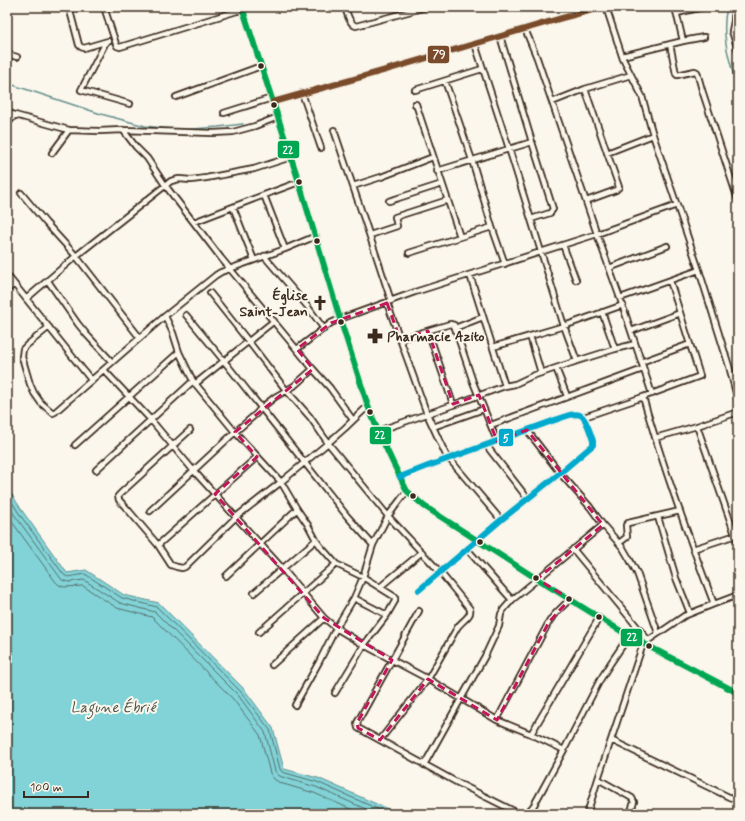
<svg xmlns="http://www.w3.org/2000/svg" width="745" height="821" font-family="Mynerve,sans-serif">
<rect width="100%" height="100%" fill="#fbf7ec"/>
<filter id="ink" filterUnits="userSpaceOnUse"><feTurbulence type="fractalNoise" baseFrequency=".025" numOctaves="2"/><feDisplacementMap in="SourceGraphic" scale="8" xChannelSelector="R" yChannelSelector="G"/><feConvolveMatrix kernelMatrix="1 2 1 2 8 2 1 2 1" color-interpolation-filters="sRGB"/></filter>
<g filter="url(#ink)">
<path fill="#81d3d8" stroke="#658f8e" d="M7 487 23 512 67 573 86 570 124 595 159 603 244 689 273 728 284 769 318 778 399 814H7Z"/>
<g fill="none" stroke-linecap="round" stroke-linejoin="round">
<path stroke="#576e68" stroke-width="1" d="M7 494 20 515 64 575 68 577 85 574 122 598 157 607 241 692 270 730 280 769 282 772 317 782 389 814
M7 504 16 517 62 580 68 582 84 580 120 603 155 612 238 695 265 732 275 771 278 775 282 777 316 787 377 814
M7 515 55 581 59 585 64 587 83 586 117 608 152 617 233 699 260 735 270 773 274 779 280 783 314 793 362 814"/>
<path stroke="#658f8e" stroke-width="1.5" d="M727 7C720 36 730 62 738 90
M7 83 101 114 145 126 181 130 218 127 243 124"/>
<defs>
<path id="minor" d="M69 7 79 45 81 47 84 48 108 41
M104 7 116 44 117 46 120 47 250 7
M242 7 299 182 340 319 368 406 378 431 393 463 407 491 424 506 537 579 629 636 738 693
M345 7C347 13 349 24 356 26L426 7
M606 7 623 59 642 96 653 135 699 270 729 366 738 401
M675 7 683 41
M735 7 734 21 732 31 738 50
M677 13 703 7
M525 29 537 58 597 234 620 298 652 394
M106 42 81 90 130 104
M475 44 513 161 564 326 577 361
M670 44 676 74 677 75 695 71 697 72 702 90 738 200
M7 54 17 57
M622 56 683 41 704 37
M445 81 472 160 492 227 505 264
M585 89 619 187 616 190 586 201
M415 90 482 69
M302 93 321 148
M176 97 261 66
M273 102 386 70 562 18 604 7
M552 102 585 89 631 75
M415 104H416L460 237
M7 112 15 115 69 130 99 131 123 130 213 133 233 132 255 126 278 117
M224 113 272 98
M7 124 15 115
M123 130 136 147 147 158 165 185 221 258 313 369 330 388 353 420
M334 130C353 187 373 244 391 301
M52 153 69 130
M607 153 653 135
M437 171 532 142 500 36
M353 186 381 177 433 157
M21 193 46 223 76 256 26 299
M264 195 285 249
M389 201 442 184
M233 207 254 260
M531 219 550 213 553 209 532 142
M194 222 264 195 299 182
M370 235 397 226 395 217 448 200
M316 236 285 249 221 272 216 275 165 316 173 333 179 352 193 381 235 432 281 482 297 509 308 525 316 540 321 547 336 564 363 577 395 597V601L387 615 364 645 335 693
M563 245 576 280
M409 253 492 227
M264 256 308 307 324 329
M609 268 667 246
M7 275 92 381
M470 275 505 386
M48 281 78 324 87 335 112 362
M7 290 14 284
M210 293 249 342 286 390 310 417 328 443 388 516 440 572 470 609C472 617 461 621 457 628L428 679 380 740
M620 298 699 270
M387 303 427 414 446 455 501 520
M602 312 615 349
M186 315 224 361 347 516 373 545
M49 327 27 345 23 349 22 357 30 384 34 393 41 403 53 413 55 412 165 316
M455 328 483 317
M428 331 453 404
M631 331 680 313
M530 336 541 373
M140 338 76 256 171 181 179 179 191 180 206 178 254 169 291 157
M400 339 450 324 454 325 473 382 497 441
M493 347 564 326 623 305
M297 349 331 323 340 319 415 292 597 234 677 205
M641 362 690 344
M556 368 567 396
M104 370 151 420 193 470 282 568 324 618 336 628 364 645 428 679 497 720 531 734 564 750
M195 384 274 321
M643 397C663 467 688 536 714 604L738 595
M584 417 643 397 700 376 670 281
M491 425 643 369
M697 426 738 543
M433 427 484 409
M190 430 121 493 118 496 119 500 129 511 158 545 171 565 177 567 182 568 185 567 236 517 281 482 328 443 345 428 368 406
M527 430 560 473 590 507 603 525 623 548 630 560 637 573 658 633
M378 431 450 406 505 386 515 384 532 376 577 361 615 349 635 344
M655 438 697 426 738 412
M75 445 179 352
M486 445 528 499
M96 470 193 381
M400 477 428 466 555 420C562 418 573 412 580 415 586 417 591 435 593 441V445L560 473 501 520 419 590
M150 511 235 432 256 414 261 408 275 397 294 386 313 369
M658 517 676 578 690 613
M619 543 627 537 626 525 628 523 680 511
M158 545 257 457
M467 549 512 600
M573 549 648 640
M693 549 736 535
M226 576 297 509
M380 587 422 552
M254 593 316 540
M354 598 387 615
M419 611 392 660 357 723 358 728 458 783 518 813C526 813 530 811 534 805L564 750 600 680 610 664 629 636
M259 632 336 564
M272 665 324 618
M295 705 319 662 336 628 354 598 363 577 373 545 388 516 407 491
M497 720 549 622 554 615 570 599
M531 734 599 618
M611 740 729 797 738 800
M424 765 485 656 499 626 501 614 504 609 512 600 603 525
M598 779 632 798 634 802 630 814
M587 814 598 779 643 644 684 616 714 604"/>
</defs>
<use href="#minor" stroke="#3b2a1e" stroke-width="8"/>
<use href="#minor" stroke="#fbf7ec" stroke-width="4.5"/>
<defs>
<path id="bus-1" d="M242 7 299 182 340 319 368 406 378 431 393 463 407 491 424 506 537 579 629 636 738 693"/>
<path id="bus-2" d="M400 477 428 466 555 420C562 418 573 412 580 415 586 417 591 435 593 441V445L560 473 501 520 419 590"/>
<path id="bus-3" d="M273 102 386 70 562 18 604 7"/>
</defs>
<use href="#bus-1" stroke="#fbf7ec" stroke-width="9"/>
<use href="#bus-2" stroke="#fbf7ec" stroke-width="9"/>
<use href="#bus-3" stroke="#fbf7ec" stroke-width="9"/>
<use href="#bus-1" stroke="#00a651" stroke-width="6"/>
<use href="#bus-2" stroke="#00a9ce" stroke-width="6"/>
<use href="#bus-3" stroke="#7a4b2a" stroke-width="6"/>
</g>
</g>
<path fill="none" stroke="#c2185b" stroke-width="3" stroke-dasharray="8 5" stroke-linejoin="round" d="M387 303 400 339 428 331 453 404 479 395 497 441 527 430 603 525 537 579 570 599 549 622 497 720 428 679 380 740 358 728 357 723 392 660 324 618 215 494 257 457 235 432 313 369 297 349 331 323Z"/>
<defs>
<symbol id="church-bare" viewBox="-9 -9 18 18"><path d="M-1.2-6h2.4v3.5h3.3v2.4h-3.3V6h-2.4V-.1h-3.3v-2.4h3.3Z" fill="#3b2a1e" stroke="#fbf7ec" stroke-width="2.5" paint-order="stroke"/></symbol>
<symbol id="pharmacy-bare" viewBox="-9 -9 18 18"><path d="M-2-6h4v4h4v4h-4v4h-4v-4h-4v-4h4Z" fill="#3b2a1e" stroke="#fbf7ec" stroke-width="2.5" paint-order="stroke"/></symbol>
</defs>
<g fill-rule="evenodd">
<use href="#church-bare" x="309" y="292" width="22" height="22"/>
<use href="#pharmacy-bare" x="364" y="325" width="22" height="22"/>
</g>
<g fill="#3b2a1e" stroke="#fbf7ec" stroke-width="1.5">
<circle cx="261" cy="66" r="3.5"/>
<circle cx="274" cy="105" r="3.5"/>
<circle cx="299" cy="182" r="3.5"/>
<circle cx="317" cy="241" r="3.5"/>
<circle cx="341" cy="322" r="3.5"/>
<circle cx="370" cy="412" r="3.5"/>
<circle cx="413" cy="496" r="3.5"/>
<circle cx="480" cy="542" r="3.5"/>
<circle cx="536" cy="578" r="3.5"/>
<circle cx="569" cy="599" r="3.5"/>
<circle cx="599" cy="617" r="3.5"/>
<circle cx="649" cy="646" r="3.5"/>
</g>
<g text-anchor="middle" stroke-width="4" stroke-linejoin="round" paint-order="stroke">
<g font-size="14" font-weight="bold" fill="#3b2a1e" stroke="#fbf7ec" text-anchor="end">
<text x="308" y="300">Église<tspan x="308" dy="16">Saint-Jean</tspan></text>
<text x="387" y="341" text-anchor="start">Pharmacie Azito</text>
</g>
<g font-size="15" font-style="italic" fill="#4c544c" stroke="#fbf7ec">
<text x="113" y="712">Lagune Ébrié</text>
</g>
</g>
<g stroke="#fbf7ec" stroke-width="1.5">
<rect x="427" y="45" width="23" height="19" rx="4" fill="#7a4b2a"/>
<rect x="277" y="140" width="23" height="19" rx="4" fill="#00a651"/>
<rect x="369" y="426" width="23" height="19" rx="4" fill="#00a651"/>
<rect x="498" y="428" width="16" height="19" rx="4" fill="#00a9ce"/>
<rect x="620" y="628" width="23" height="19" rx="4" fill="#00a651"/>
</g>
<g font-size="11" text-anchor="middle" font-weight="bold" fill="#fff">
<text x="439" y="58">79</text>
<text x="288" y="154">22</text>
<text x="380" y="439">22</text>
<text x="506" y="442">5</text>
<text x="632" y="641">22</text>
</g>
<rect width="745" height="821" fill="none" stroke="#fbf7ec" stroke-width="24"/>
<rect x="12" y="12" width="721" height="797" fill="none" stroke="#3b2a1e" stroke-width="1.5" filter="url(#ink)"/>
<path d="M24 791v6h64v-6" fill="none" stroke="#3b2a1e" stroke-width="2"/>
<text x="30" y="791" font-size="12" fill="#3b2a1e" stroke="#fbf7ec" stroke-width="3" paint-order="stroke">100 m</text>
</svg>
